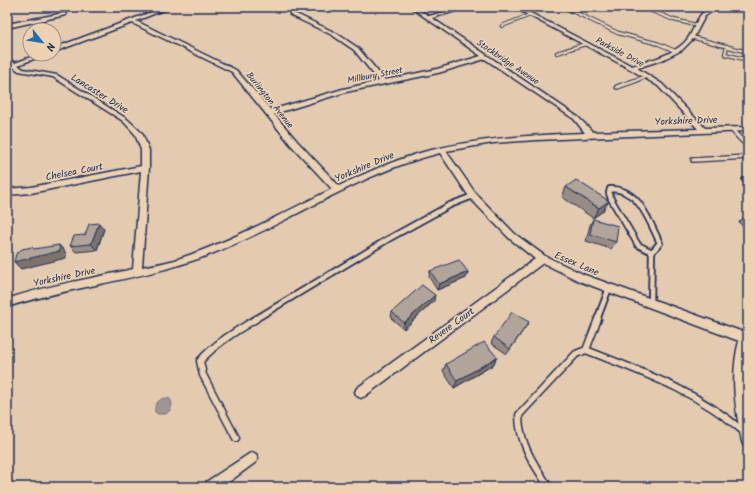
<svg xmlns="http://www.w3.org/2000/svg" width="755" height="494" font-family="Kalam,sans-serif">
<rect width="100%" height="100%" fill="#e4cbb0"/>
<filter id="ink" filterUnits="userSpaceOnUse"><feTurbulence type="fractalNoise" baseFrequency=".025" numOctaves="2"/><feDisplacementMap in="SourceGraphic" scale="8" xChannelSelector="R" yChannelSelector="G"/><feConvolveMatrix kernelMatrix="1 2 1 2 8 2 1 2 1" color-interpolation-filters="sRGB"/></filter>
<g filter="url(#ink)">
<path fill="#9f9595" stroke="#6a6c7f" d="M164 398 170 399C174 405 171 410 166 414H158L155 412C154 405 158 400 164 398Z"/>
<g fill="none" stroke-linecap="round" stroke-linejoin="round">
<defs>
<path id="service-far3" d="M564 7 618 33 659 44 675 51
M642 7 674 20 696 25
M502 26 530 15
M691 37 748 52
M727 46 725 54 748 60
M557 53 585 44
M634 81 647 76"/>
<path id="service-far2" d="M617 87 637 80
M731 129 748 147
M693 160 748 157
M744 180 748 184"/>
<path id="service-far1" d="M610 189C639 188 649 221 660 243L652 252 638 245 611 199 609 193Z
M651 303 652 252
M254 320 390 238 450 205 473 196
M597 320 609 288"/>
<path id="service" d="M586 350 598 319
M236 438 203 375 200 361C216 343 236 331 256 319
M549 487C534 465 519 443 519 415L576 354 586 350C644 373 695 390 743 431"/>
<path id="minor" d="M165 7H171L136 21 236 70 271 110 343 89 379 81 354 50 332 35 290 15V13H294L336 33 358 48 385 80 437 69 481 56 410 7H415L429 16 462 7H469L432 18 578 117 593 132 698 129 658 86 630 69 513 7H519L632 66C650 60 670 56 684 43 697 31 695 7 718 7L705 16 693 39 682 50 662 60 637 68 662 84 705 128 748 127V131L537 140 493 143 446 151 476 194 515 234 545 256 585 275 743 332 744 329 748 327 745 380 748 415V448L744 446 742 442C735 408 730 375 739 341L579 281 543 263 365 396 361 398 357 396 355 392 357 388 535 259 509 238 470 198 440 153C358 173 289 224 211 254 145 280 75 285 7 307V299C48 285 90 279 133 269L141 171 31 193 7 195V189L31 187 141 166V150L135 134 123 121 53 77 19 71 7 63V58L15 63 39 54H47L18 65 23 69 57 75 127 119 142 133 149 150V168L142 267C153 265 164 263 175 260 230 242 281 214 332 189L291 145 232 72 132 23 54 52V48ZM485 59 574 119 585 133C532 135 479 138 427 151 397 159 367 172 339 186L297 141 274 114 346 92 438 73Z
M64 13 66 14V15L7 28V24Z
M252 452 256 454 258 458 256 462 222 487H204L206 482Z"/>
</defs>
<use href="#service-far3" stroke="#1b2f5e" stroke-width="4.5"/>
<use href="#service-far2" stroke="#1b2f5e" stroke-width="6"/>
<use href="#service-far1" stroke="#1b2f5e" stroke-width="8"/>
<use href="#service" stroke="#1b2f5e" stroke-width="9"/>
<use href="#minor" stroke="#1b2f5e" stroke-width="3"/>
<use href="#service-far3" stroke="#ecd2b3" stroke-width="2.5"/>
<use href="#service-far2" stroke="#ecd2b3" stroke-width="3.5"/>
<use href="#service-far1" stroke="#ecd2b3" stroke-width="4.5"/>
<use href="#service" stroke="#ecd2b3" stroke-width="6"/>
<use href="#minor" fill="#ecd2b3" fill-rule="evenodd"/>
</g>
<path fill="#988d85" stroke="#1b2f5e" d="M566 187 603 211 593 218 562 197Z
M748 213V233L739 222Z
M593 219 616 242 611 249 586 241 590 225Z
M104 229 97 250 76 252 70 246 85 235Z
M430 271 468 272 466 278 437 290 429 277Z
M434 301 404 329 391 318 392 312Z
M529 322 525 328 507 354 491 343 494 337Z
M497 357 493 365 454 388 443 371 446 364Z"/>
<path fill="#7c736c" stroke="#1b2f5e" d="M609 201 603 211 593 218 599 208Z
M99 223 104 229 97 250 91 244Z
M59 245 65 251 66 258 21 269 14 262Z
M468 272 466 278 437 290 439 284Z
M435 295 434 301 404 329V323Z
M497 357 493 365 454 388 457 381Z"/>
<path fill="#b1a49b" stroke="#1b2f5e" d="M576 180 609 201 599 208 566 187Z
M593 219 618 226 616 242 590 234Z
M99 223 91 244 70 246 74 236 85 235 89 224Z
M59 245 60 251 14 262 16 254 22 249 32 247 34 249Z
M459 260 468 272 439 284 430 271Z
M422 285 435 295 404 323 392 312Z
M512 312 529 322 510 349 494 337Z
M484 342 497 357 457 381 446 364Z"/>
</g>
<g text-anchor="middle" stroke-width="3.5" stroke-linejoin="round" paint-order="stroke">
<g font-size="9" fill="#1b2f5e" stroke="#ecd2b3">
<text transform="translate(620 52) rotate(28)" y="3">Parkside Drive</text>
<text transform="translate(508 62) rotate(34)" y="3">Stockbridge Avenue</text>
<text transform="translate(375 75) rotate(-11)" y="3">Millbury Street</text>
<text transform="translate(270 100) rotate(51)" y="3">Burlington Avenue</text>
</g>
<g font-size="10" fill="#1b2f5e" stroke="#ecd2b3">
<text transform="translate(100 93) rotate(32)" y="4">Lancaster Drive</text>
<text transform="translate(686 120) rotate(-2)" y="4">Yorkshire Drive</text>
<text transform="translate(364 166) rotate(-23)" y="4">Yorkshire Drive</text>
<text transform="translate(74 171) rotate(-11)" y="4">Chelsea Court</text>
<text transform="translate(577 263) rotate(23)" y="4">Essex Lane</text>
<text transform="translate(64 276) rotate(-12)" y="4">Yorkshire Drive</text>
<text transform="translate(451 325) rotate(-36)" y="4">Revere Court</text>
</g>
</g>
<rect width="755" height="494" fill="none" stroke="#ecd2b3" stroke-width="24"/>
<rect x="12" y="12" width="731" height="470" fill="none" stroke="#1b2f5e" stroke-width="1.5" filter="url(#ink)"/>
<g transform="translate(42 42) rotate(120)"><circle r="19" fill="#ecd2b3" stroke="#989191"/>
<path d="M0-3L7 15L0 10L-7 15Z" fill="#1f6fb2"/>
<text y="-6" font-size="11" font-weight="bold" text-anchor="middle" fill="#1b2f5e">N</text>
</g>
</svg>
